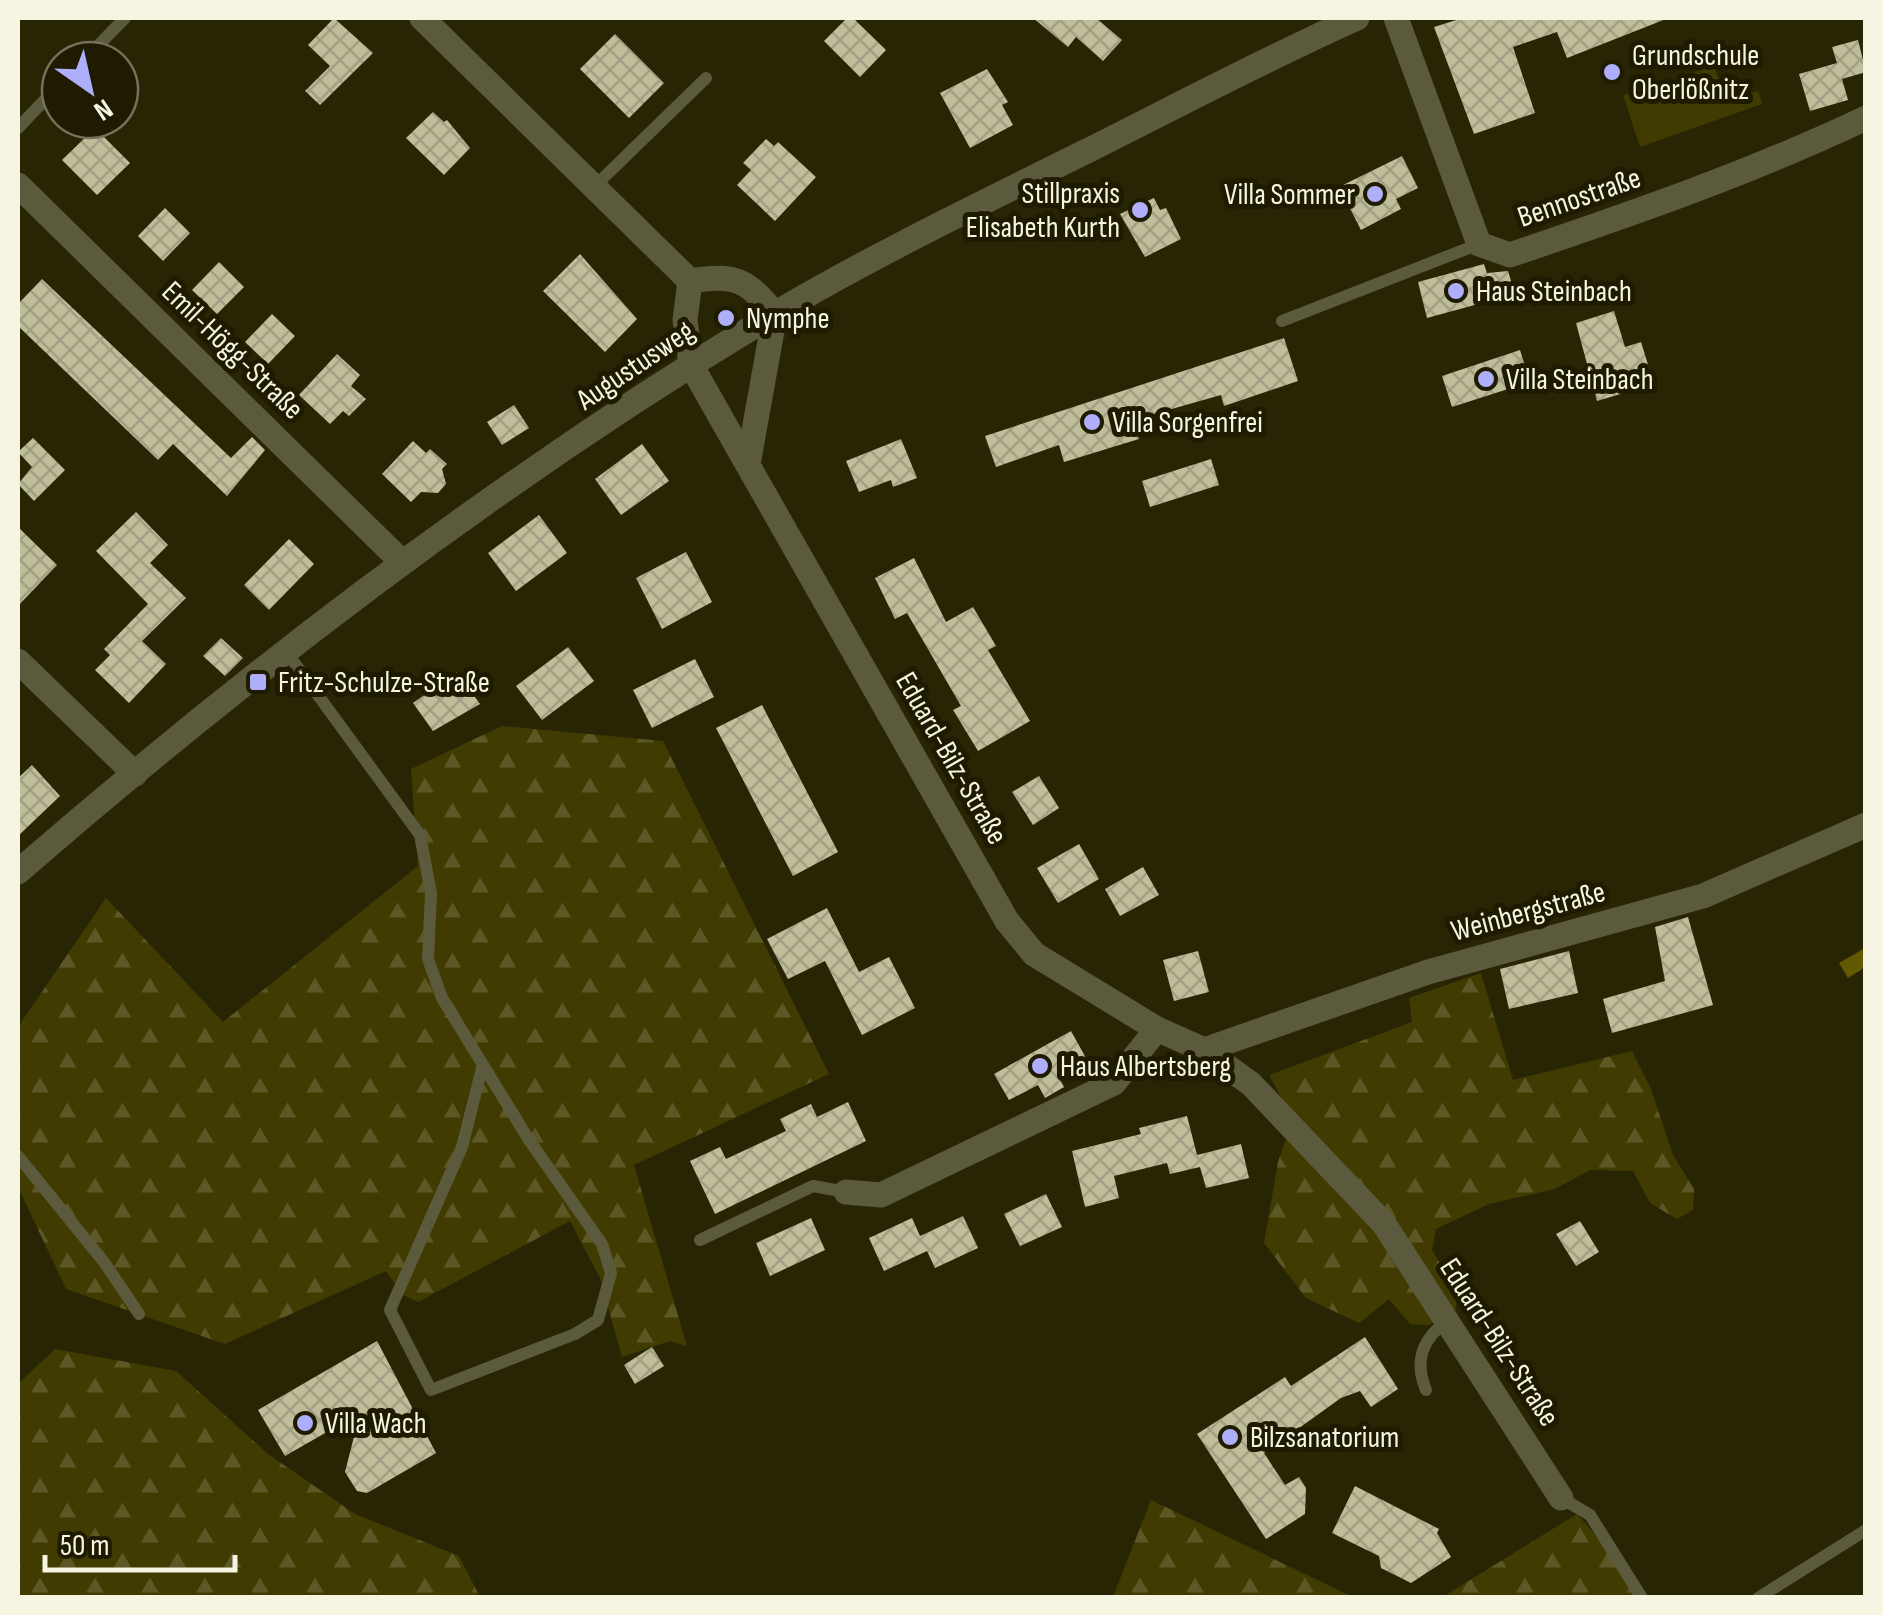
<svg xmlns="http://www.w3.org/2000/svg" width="1883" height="1615" font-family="'Sofia Sans Condensed',sans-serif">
<defs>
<pattern id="forest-firs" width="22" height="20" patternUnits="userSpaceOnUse" patternTransform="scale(2.5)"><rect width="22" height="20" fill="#403b01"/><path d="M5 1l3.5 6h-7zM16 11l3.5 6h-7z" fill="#5c5826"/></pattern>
<pattern id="water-ripples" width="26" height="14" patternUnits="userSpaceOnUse" patternTransform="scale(2.5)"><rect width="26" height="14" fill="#615a00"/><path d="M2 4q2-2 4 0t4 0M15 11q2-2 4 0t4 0" fill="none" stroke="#787225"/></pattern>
<pattern id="building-cross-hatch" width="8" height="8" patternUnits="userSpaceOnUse" patternTransform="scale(2.5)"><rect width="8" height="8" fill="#bfbd9a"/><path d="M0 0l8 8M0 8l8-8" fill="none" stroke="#a2a084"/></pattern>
</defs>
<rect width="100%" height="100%" fill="#282505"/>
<path fill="url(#forest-firs)" d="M502 726 663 741 829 1074 634 1165 687 1346 670 1341 622 1357 600 1278 570 1221 418 1302 403 1295 386 1271 225 1344 66 1289 18 1187V1027L106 898 223 1022 418 866 411 769Z
M1481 973 1513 1080 1632 1051 1651 1089 1673 1155 1694 1189 1693 1210 1677 1219 1650 1203 1633 1171 1590 1170 1555 1189 1489 1204 1436 1229 1432 1250 1457 1293 1456 1309 1429 1325 1410 1324 1389 1299 1359 1323 1306 1298 1264 1243 1278 1162 1293 1119 1269 1075 1412 1022 1409 998Z
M55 1349 176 1371 268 1454 355 1514 459 1556 480 1597H18V1384Z
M1151 1500 1353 1597H1113Z
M1577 1514 1649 1597 1441 1598Z"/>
<path fill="#403b01" d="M1714 66 1726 101 1758 91 1762 104 1640 147 1623 95Z"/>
<path fill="url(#water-ripples)" d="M1865 948V967L1848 978 1839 963Z"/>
<path fill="url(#building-cross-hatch)" d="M334 18 373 53 320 105 305 91 330 66 308 45Z
M847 18H853L886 50 860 77 824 41Z
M1033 18H1096L1122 40 1103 61 1076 37 1068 47Z
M1463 18H1665L1666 19 1567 58 1557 32 1513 47 1535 113 1474 134 1434 27Z
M615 34 664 83 629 118 580 69Z
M1858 40 1866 72 1842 79 1840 72 1848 100 1810 111 1799 74 1837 63 1832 47Z
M987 69 1008 102 1002 105 1013 125 970 148 940 93Z
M433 112 444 122 447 120 470 148 444 175 406 138Z
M95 128 130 163 97 195 62 160Z
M766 139 774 146 778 142 816 177 775 221 737 185 751 170 743 163Z
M1402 156 1418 188 1396 199 1401 209 1361 230 1339 187Z
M1154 198 1160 210 1166 208 1181 239 1145 257 1120 214Z
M165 208 190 233 163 261 138 236Z
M580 254 637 319 605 352 543 291Z
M219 262 244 287 217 314 192 290Z
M1484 264 1487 273 1508 271 1515 294 1427 318 1418 282Z
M42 279 231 458 252 437 265 450 227 496 173 444 158 460 18 326V304Z
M1614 311 1625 347 1641 342 1654 384 1597 401 1576 323Z
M272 314 295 336 268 364 245 342Z
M1284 338 1298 381 1224 406 1221 395 1133 420 1139 439 1064 462 1059 445 996 467 985 436Z
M1520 350 1530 382 1452 407 1442 376Z
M337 354 360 375 351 386 366 399 349 416 343 411 330 424 299 395Z
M514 405 529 428 502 445 487 422Z
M33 438 65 470 34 501 18 484 32 467 18 452Z
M901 439 917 478 893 487 891 480 859 492 846 461Z
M413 441 426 453 430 449 447 464 442 469 446 484 438 493 421 492 411 502 382 474Z
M642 444 669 481 621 515 595 479Z
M1211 459 1219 485 1150 507 1142 481Z
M136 512 168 545 150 563 186 598 142 641 166 664 129 703 95 670 110 655 104 649 148 604 96 551Z
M539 515 567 553 516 591 488 553Z
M18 527 57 565 18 606Z
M289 539 314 564 269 610 244 585Z
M686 552 712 602 662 629 636 578Z
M914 558 946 622 973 607 996 646 988 650 1030 721 978 751 953 710 961 706 907 613 895 619 875 578Z
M221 638 243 658 225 676 203 656Z
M568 647 594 681 542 720 516 686Z
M695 659 714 697 652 728 633 690Z
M457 672 480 704 433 731 413 703Z
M762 705 838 852 793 876 716 728Z
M32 765 60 796 18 836V778Z
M1039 776 1059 808 1033 825 1012 792Z
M1079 844 1099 879 1058 903 1037 868Z
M1143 867 1159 895 1120 916 1105 889Z
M827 908 859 972 889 957 915 1008 862 1035 825 961 788 979 767 939Z
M1688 917 1713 1005 1612 1033 1603 999 1665 981 1655 927Z
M1198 951 1209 992 1174 1001 1163 960Z
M1569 951 1578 993 1509 1009 1500 969Z
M1071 1031 1086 1058 1057 1074 1064 1087 1045 1098 1038 1085 1009 1100 994 1074Z
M848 1102 866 1141 715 1214 690 1161 720 1147 726 1159 786 1131 780 1119 811 1104 817 1117Z
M1187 1116 1197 1155 1241 1144 1249 1178 1206 1188 1200 1167 1170 1174 1167 1163 1114 1176 1119 1198 1085 1207 1072 1151 1141 1134 1139 1128Z
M1046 1194 1062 1227 1020 1246 1004 1214Z
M963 1216 978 1248 935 1268 927 1251 884 1271 869 1238 912 1218 920 1236Z
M811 1218 825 1250 770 1276 756 1243Z
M1580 1221 1599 1252 1576 1266 1556 1234Z
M1365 1337 1398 1389 1371 1407 1360 1391 1341 1398 1264 1453 1285 1485 1299 1477 1306 1488 1305 1514 1266 1539 1197 1434 1285 1377 1291 1386Z
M377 1341 436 1453 367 1493 357 1491 345 1472 360 1413 285 1456 258 1410Z
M652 1347 664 1366 635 1384 624 1365Z
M1355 1486 1439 1529 1437 1533 1451 1557 1411 1583 1381 1568 1379 1556 1332 1533Z"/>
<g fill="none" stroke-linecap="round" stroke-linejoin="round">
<path stroke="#5c5a3d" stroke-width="12" d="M84 60 125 18
M18 128 60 84
M594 187 706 78
M1282 321 1479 244
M285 650 420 835 431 893 428 959 442 998 529 1140 602 1244 611 1273 598 1320 575 1334 431 1390 390 1310 462 1147 482 1068
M18 1156 104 1262 139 1314
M700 1240 813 1186 846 1192
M1426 1390C1414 1361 1422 1339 1447 1321
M1561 1498 1590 1515 1642 1598
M1758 1598 1866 1530"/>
<path stroke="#5c5a3d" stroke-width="25" d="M422 18 690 281
M1396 18 1479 244 1510 255C1631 214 1750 173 1866 118
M18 185 402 562
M690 281 685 320 691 365 1007 921 1034 954 1157 1029 1204 1050 1251 1084 1384 1224 1561 1498
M690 281C736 274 746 279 775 314
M748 464 775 314
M18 661 135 774
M18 872C253 668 503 477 771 316 874 255 984 202 1091 149 1179 105 1267 58 1357 18
M1204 1050 1428 972 1703 896 1866 825
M846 1192 881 1195 1114 1083 1157 1029"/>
</g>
<g fill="#afaefa" stroke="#1e1b00" stroke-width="4">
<circle cx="1612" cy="72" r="10"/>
<circle cx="1375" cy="194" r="10"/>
<circle cx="1140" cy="210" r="10"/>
<circle cx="1456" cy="291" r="10"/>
<circle cx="726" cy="318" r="10"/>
<circle cx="1486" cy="379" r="10"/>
<circle cx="1092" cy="422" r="10"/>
<rect x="248" y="672" width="20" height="20" rx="5"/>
<circle cx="1040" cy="1066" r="10"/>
<circle cx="305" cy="1423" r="10"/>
<circle cx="1230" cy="1437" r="10"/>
</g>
<g text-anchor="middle" stroke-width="10" stroke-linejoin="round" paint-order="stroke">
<g font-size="30" fill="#f5f5e2" stroke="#1e1b00" text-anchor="start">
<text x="1632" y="65">Grundschule<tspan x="1632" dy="34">Oberlößnitz</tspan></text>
<text x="1120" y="203" text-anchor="end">Stillpraxis<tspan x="1120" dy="34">Elisabeth Kurth</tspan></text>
<text x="1355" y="204" text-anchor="end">Villa Sommer</text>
<text x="1476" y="301">Haus Steinbach</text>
<text x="746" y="328">Nymphe</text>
<text x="1506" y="389">Villa Steinbach</text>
<text x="1112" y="432">Villa Sorgenfrei</text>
<text x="278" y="692">Fritz-Schulze-Straße</text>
<text x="1060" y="1076">Haus Albertsberg</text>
<text x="325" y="1433">Villa Wach</text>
<text x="1250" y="1447">Bilzsanatorium</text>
</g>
<g font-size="30" fill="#f5f5e2" stroke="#1e1b00">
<text transform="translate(1579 197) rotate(-19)" y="10">Bennostraße</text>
<text transform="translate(233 350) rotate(44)" y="10">Emil-Högg-Straße</text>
<text transform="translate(635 365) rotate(-34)" y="10">Augustusweg</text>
<text transform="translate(952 758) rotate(60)" y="10">Eduard-Bilz-Straße</text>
<text transform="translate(1528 911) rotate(-15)" y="10">Weinbergstraße</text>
<text transform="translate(1500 1342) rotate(57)" y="10">Eduard-Bilz-Straße</text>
</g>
</g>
<rect width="1883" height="1615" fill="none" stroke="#f5f5e2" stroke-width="40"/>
<g transform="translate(90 90) rotate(146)"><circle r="48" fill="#1e1b00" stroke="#74725a" stroke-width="2.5"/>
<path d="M0-8L18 38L0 25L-18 38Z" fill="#afaefa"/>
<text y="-15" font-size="28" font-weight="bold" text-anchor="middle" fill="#f5f5e2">N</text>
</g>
<path d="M45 1555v15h190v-15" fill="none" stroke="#f5f5e2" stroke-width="5"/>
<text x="60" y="1555" font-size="30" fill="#f5f5e2" stroke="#1e1b00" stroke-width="8" paint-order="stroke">50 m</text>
</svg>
